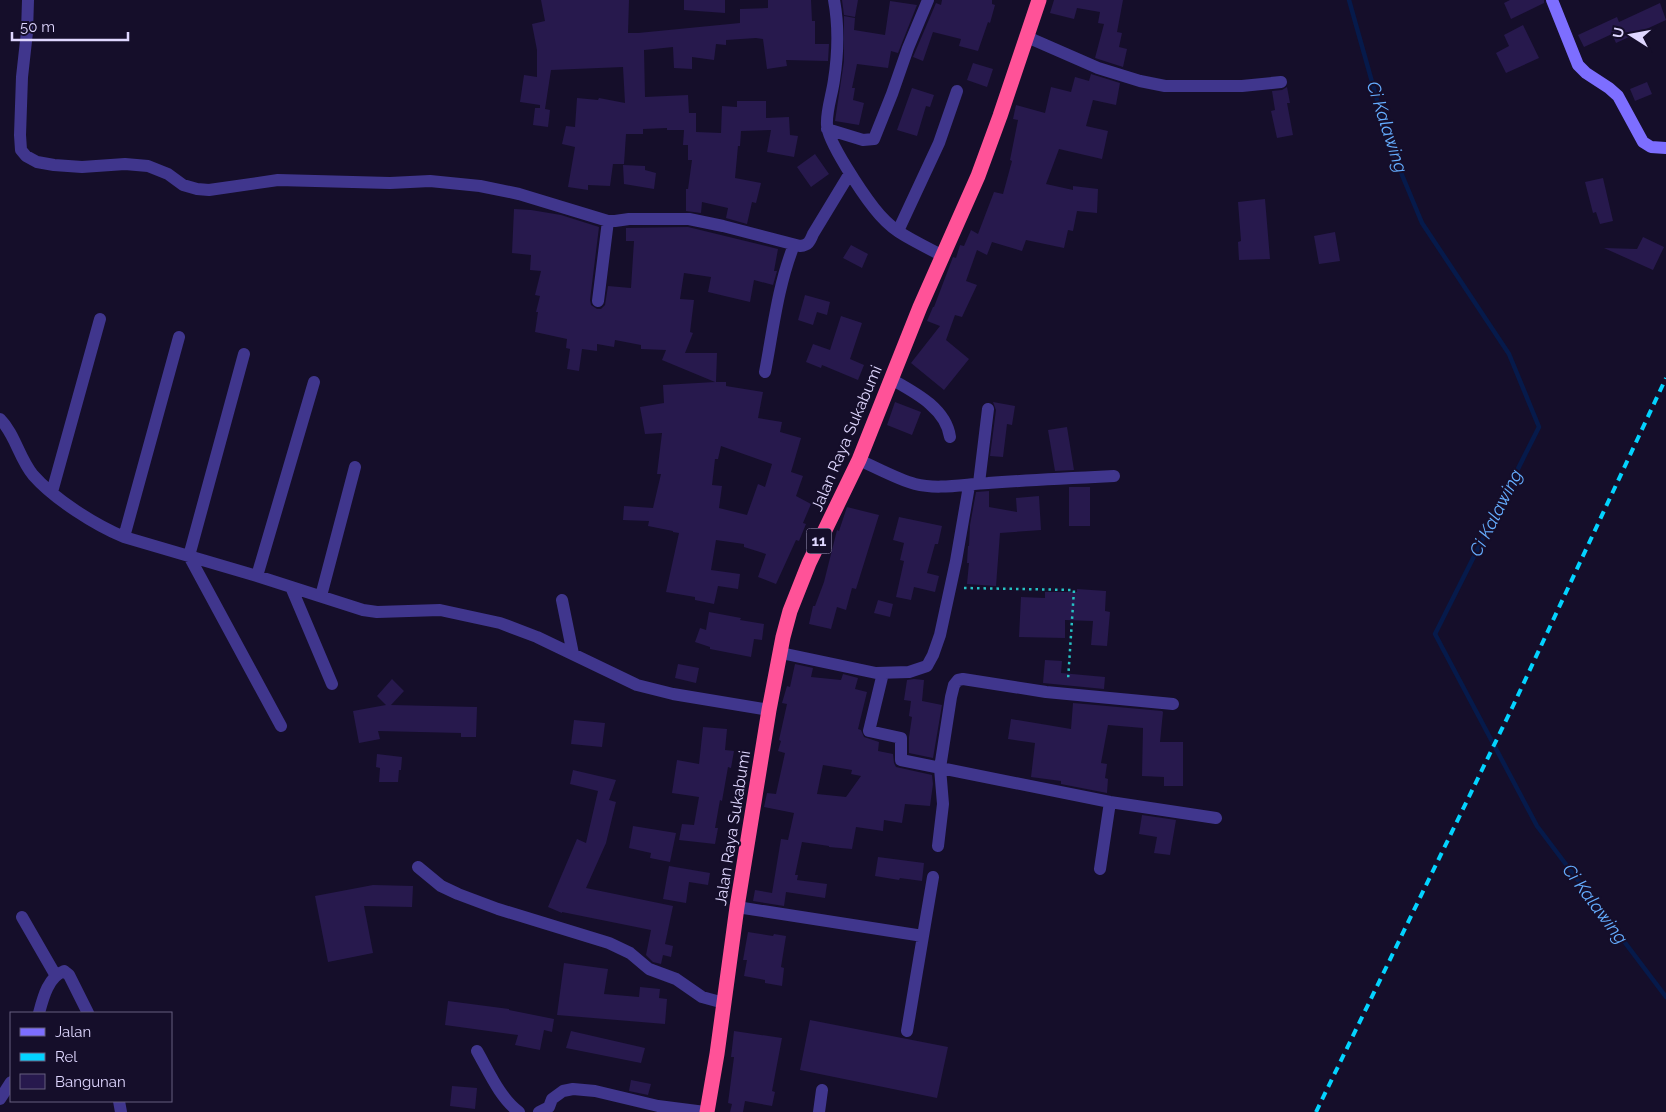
<svg xmlns="http://www.w3.org/2000/svg" width="1666" height="1112" font-family="Raleway,sans-serif">
<rect width="100%" height="100%" fill="#150e2a"/>
<g fill="none" stroke-linecap="round" stroke-linejoin="round">
<path stroke="#061a4b" stroke-width="4.5" d="M1349 0 1390 146 1422 223 1509 354 1539 427 1435 634 1537 826 1666 997"/>
</g>
<path fill="#27194d" fill-rule="evenodd" d="M541 0H629L628 33H638L740 23V9L768 8V0H811L812 21H815V44H829L828 61 786 60 787 66 767 69 763 39 756 38 726 40V45L716 44 714 60 692 57V69L674 68 673 47 644 50 645 97 688 95 689 113H696V132L721 133 722 106 737 107V101H766V118L789 117 790 135 798 136 794 157 767 152 771 130 741 131 740 146H738L735 178 761 183 756 203 752 202 747 224 726 218 728 208 702 202 701 213 686 211V189H688L692 160H688V145H683L684 130H667V128L643 129V134H626L624 164H613L610 186 588 185V190L568 187 575 147 562 144 566 126 575 127 577 98 598 100 599 98 625 103 623 67 551 70 545 109 550 110 548 127 533 125 535 108H540V105L520 102 524 75 537 77V50L532 24 545 21Z
M684 0H725V13L684 10Z
M842 0H858L855 17 844 15Z
M942 0H992V4L995 5 990 23 988 22 978 51 959 46 961 39 933 32 923 61 913 57 936 3 941 5Z
M1054 0H1123L1117 32 1122 33 1119 47 1127 49 1123 67 1095 58 1104 24 1098 23 1100 12 1077 8 1074 19 1050 13Z
M1510 0H1544V3L1511 19 1504 3Z
M890 1 917 5 898 53 891 51 888 68 857 64 852 88H855L853 100 864 103 859 125 835 121 844 61V16L855 18 854 30 885 35Z
M1660 3 1666 20 1616 43 1612 34 1584 47 1578 35 1617 17 1619 22Z
M1523 25 1539 58 1506 73 1496 53 1509 46 1504 35Z
M973 63 993 69 987 87 967 80Z
M1091 74 1120 83 1116 105 1093 100 1086 126 1108 131 1102 159 1059 149 1046 184 1073 190V186L1098 189 1097 213 1077 211 1073 231 1068 230 1064 248 1026 240 1022 251 992 242 987 255 977 250 966 281 977 285 962 317 955 315 946 340 969 359 944 390 911 363 940 326 927 321 933 307H934L953 257 956 258 960 245 964 246 971 230 978 234 994 192 1003 194 1012 161 1010 160 1018 120 1013 119 1016 105 1045 113 1051 87 1071 92 1075 77 1089 81Z
M1647 82 1652 94 1635 101 1630 89Z
M1287 87 1290 103H1287L1293 135 1277 138 1271 111 1275 110 1272 91 1282 90Z
M912 88 934 95 930 107 926 106 917 136 897 130Z
M815 154 829 174 811 187 797 167Z
M623 165 645 166V170L656 173 654 189 624 184Z
M1603 178 1613 221 1600 224 1596 212 1593 213 1585 182Z
M1265 199 1270 259 1239 260 1238 242 1241 241 1238 202Z
M514 209 531 210 561 215 599 227 590 300 591 305 597 309H601L605 305 608 286 631 288 634 241H626V228L688 227 778 249 774 271H777L773 285 754 280 750 302 708 292 711 277 684 273 680 299 694 300 690 332 693 333 685 353H717L716 382H726V386L763 392 758 418 782 422 780 432 801 438 791 472 803 476 796 496 811 504 803 523 806 524 799 541 796 540 776 584 758 577 766 554 744 547V544L716 540 711 570 740 574 738 589 718 586 714 604 695 600V597L666 592 679 533 673 532V531L648 526 649 521 623 520 624 506 653 508 661 474H657L662 433 645 434 640 407 664 403 663 385 715 382 662 360 666 350 641 349V345L615 340 614 347 597 344V351L582 349 579 371 567 369 570 349 566 348 567 339 535 332 538 312H536L540 296 535 295 541 271 530 270 531 255 512 253ZM721 446 772 464 765 487 758 484 747 515 719 508 722 486 712 485 715 459H718Z
M1335 232 1340 261 1319 264 1314 236Z
M1643 237 1664 247 1653 270 1604 248 1637 249Z
M851 245 868 254 862 268 843 258Z
M805 295 830 302 827 315 817 312 813 325 798 320Z
M841 316 862 323 850 359 864 365 858 380 822 365 821 368 806 362 813 344 830 350Z
M895 402 921 412 912 435 887 425Z
M993 402 1015 406 1012 425 1007 424 1003 457 990 456 996 410Z
M1067 427 1074 470 1055 471 1048 430Z
M1069 487H1090V526H1069Z
M989 491V507L1017 512 1016 498 1039 496 1041 530 1000 533 996 586 967 584 969 563H967L968 546H969L970 525 976 492Z
M847 507 879 515 856 589 852 588 846 610 837 607 831 629 809 624 813 606H815L824 582 837 530 839 531Z
M899 517 942 526 938 544H935L927 573 939 576 935 592 914 587 911 600 896 597 904 561 900 560 904 543 893 540Z
M1077 589 1106 591 1105 611 1110 612 1107 646 1091 645 1093 621 1065 620V638L1019 637 1021 597 1045 598V592H1077Z
M878 600 893 604 890 617 874 613Z
M709 612 741 618 740 620 764 624 762 640 754 639 751 657 710 649V647L695 642 700 628 706 630Z
M1045 660 1062 661 1061 673 1105 677 1104 689 1043 683Z
M678 664 699 668 696 683 675 678Z
M795 664 813 668 811 677 841 680 843 674 858 678 855 689 867 692 858 729 861 730 864 737 879 742 878 751 893 754 894 763 896 767 932 775 933 784 930 806 905 804 902 823 884 820 883 831 856 827 852 849 829 847V846L802 842 795 875H798L797 880 827 884 825 898 786 892 784 906 753 901 755 890 772 893 781 839 788 840 794 813 764 807 767 793 776 794 785 753 778 751 781 741 779 740 787 704 782 703 787 686 790 687ZM823 765 852 770 851 774 861 776 846 797 817 794Z
M392 679 404 691 391 705 477 707 476 737H461V733L378 731 380 739 359 743 353 711 386 705 377 696Z
M914 679 924 680 922 701 942 705 933 758 909 753V737L912 717 909 716 911 701 904 700 907 680Z
M1073 703 1162 711 1163 712 1160 742H1183V786H1164V777L1142 776 1143 728 1108 725 1101 763 1107 764 1105 778 1108 779 1107 793 1061 784V781L1031 777 1035 743 1008 739 1011 719 1071 729Z
M574 720 605 723 602 747 571 744Z
M703 727 727 729 725 750 734 751 731 768 728 767 722 801 720 800 715 828H718L715 844 679 840 682 824 694 825 699 797 672 793 677 760 699 764Z
M377 754 402 757 401 770H399L398 782H379L380 768 376 767Z
M573 770 616 780 609 800 616 802 606 843 586 888 673 906 665 944 673 946 671 957 663 955 661 964 653 962 646 955 651 930 562 912V913L548 907 577 839 586 843 598 791 570 784Z
M1142 815 1176 820 1170 855 1154 853 1157 837 1139 834Z
M633 826 676 833 670 862 650 858 651 853 629 848Z
M878 857 924 863 922 881 900 878 899 880 875 876Z
M669 866 710 873 708 885 689 882 686 903 663 899Z
M373 885 413 886 412 907 364 906 373 953 328 962 315 896Z
M748 932 773 936 774 934 786 936 781 967 784 968 782 986 765 983V980L744 976 747 960H743Z
M564 963 608 969 604 994 639 997 640 987 660 989 659 998 667 999 665 1024 557 1015Z
M448 1001 509 1009V1010L554 1019 552 1032 544 1030 540 1050 515 1045 518 1035 445 1025Z
M810 1020 948 1047 937 1098 800 1070Z
M571 1031 645 1048 641 1063 566 1048Z
M734 1031 782 1038 772 1091 775 1092 772 1106 745 1101 743 1112H730L732 1104 728 1103 734 1057H731Z
M631 1080 651 1084 648 1095 629 1091Z
M452 1086 477 1088 475 1109 450 1106Z"/>
<g fill="none" stroke-linecap="round" stroke-linejoin="round">
<path stroke="#26c2c4" stroke-width="2.5" stroke-dasharray="2.5 4" stroke-linecap="butt" d="M964 588 1074 590 1068 680"/>
<path stroke="#40368d" stroke-width="12" d="M28 0 27 32 22 77 20 135 21 150 26 156 37 162 54 165 82 167 125 164 148 166 168 174 183 185 197 189 209 190 278 180 390 183 430 181 480 186 519 194 608 221H615L629 219H689L723 226 800 246C809 245 810 241 813 234L850 173
M834 0C839 27 838 54 834 80 832 95 826 111 827 125 827 141 863 194 874 208 881 217 890 226 899 232 913 241 928 248 943 256
M1027 37 1098 68 1140 81 1165 86H1242L1281 82
M827 129 863 140 874 139 892 94 908 48 928 0
M898 231 939 143 957 91
M598 301 608 221
M244 354 189 556 281 726
M765 372C773 330 778 285 794 245
M891 379C914 392 946 408 950 437
M0 419C15 434 19 458 33 475 54 499 95 525 124 537L257 576 363 610 377 612 440 610 500 623 537 637 637 685 673 694 769 710
M859 460C875 467 899 480 915 484 938 490 965 484 988 483 1030 480 1072 478 1114 476
M979 483 988 409
M52 492 100 319
M124 537 179 337
M257 576 314 382
M291 587 332 684
M321 596 355 467
M562 600 573 654
M781 653 876 673 909 672 927 666 933 655 940 635 956 561 969 486
M883 673 869 731 901 738V760L1110 802 1216 818
M938 846 943 804 940 768 951 697 954 685 958 680 963 679 1046 692 1173 704
M418 867 441 886 458 894 498 909 609 943 630 953 649 969 676 979 702 997 724 1003
M1100 869 1110 802
M737 907 923 936 933 877
M22 917 56 976
M39 1013C43 998 48 977 64 971L69 975 88 1013
M907 1031 923 936
M477 1051C489 1072 500 1098 519 1112
M0 1099 11 1082
M119 1101 121 1112
M539 1112 549 1107 552 1099 563 1091 573 1089 595 1091 658 1106 705 1112
M819 1112 822 1090"/>
<path stroke="#7d6eff" stroke-width="12" d="M1552 0 1578 65 1586 73 1609 88 1618 96 1643 142 1651 147 1666 148"/>
<path stroke="#ff5298" stroke-width="15" d="M707 1112 717 1054 737 907 769 710 783 637 790 611 809 563 859 460 920 307 978 176 1000 116 1039 0"/>
<path stroke="#03d3ff" stroke-width="4" stroke-dasharray="8 6" stroke-linecap="butt" d="M1316 1112 1513 706 1666 378"/>
</g>
<g text-anchor="middle" stroke-width="4" stroke-linejoin="round" paint-order="stroke">
<rect fill="#150e2a" stroke="#a29bbf" stroke-width="1" x="806.5" y="528.5" width="25" height="25" rx="4"/>
<g font-size="15" font-weight="bold" fill="#dfd7ff">
<text x="819" y="546">11</text>
</g>
<g font-size="16" fill="#dfd7ff" stroke="#150e2a">
<text transform="translate(846 438) rotate(-67)" y="6">Jalan Raya Sukabumi</text>
<text transform="translate(732 828) rotate(-81)" y="6">Jalan Raya Sukabumi</text>
</g>
<g font-size="18" font-style="italic" fill="#65adff" stroke="#150e2a">
<text transform="translate(1387 127) rotate(72)" y="6">Ci Kalawing</text>
<text transform="translate(1496 513) rotate(-63)" y="6">Ci Kalawing</text>
<text transform="translate(1595 904) rotate(53)" y="6">Ci Kalawing</text>
</g>
</g>
<rect x="10" y="1012" width="162" height="90" fill="#150e2a" stroke="#665e7f"/>
<rect x="20" y="1028" width="25" height="8" fill="#7d6eff" stroke="#665e7f"/>
<text x="55" y="1037" font-size="15" fill="#dfd7ff">Jalan</text>
<rect x="20" y="1053" width="25" height="8" fill="#03d3ff" stroke="#665e7f"/>
<text x="55" y="1062" font-size="15" fill="#dfd7ff">Rel</text>
<rect x="20" y="1074" width="25" height="15" fill="#27194d" stroke="#665e7f"/>
<text x="55" y="1087" font-size="15" fill="#dfd7ff">Bangunan</text>
<g transform="translate(1631 35) rotate(281)" stroke="#150e2a" stroke-width="4" paint-order="stroke">
<path d="M0-4L9 19L0 12L-9 19Z" fill="#dfd7ff"/>
<text y="-8" font-size="14" font-weight="bold" text-anchor="middle" fill="#dfd7ff">U</text>
</g>
<path d="M12 32v8h116v-8" fill="none" stroke="#dfd7ff" stroke-width="2.5"/>
<text x="20" y="32" font-size="15" fill="#dfd7ff" stroke="#150e2a" stroke-width="4" paint-order="stroke">50 m</text>
</svg>
